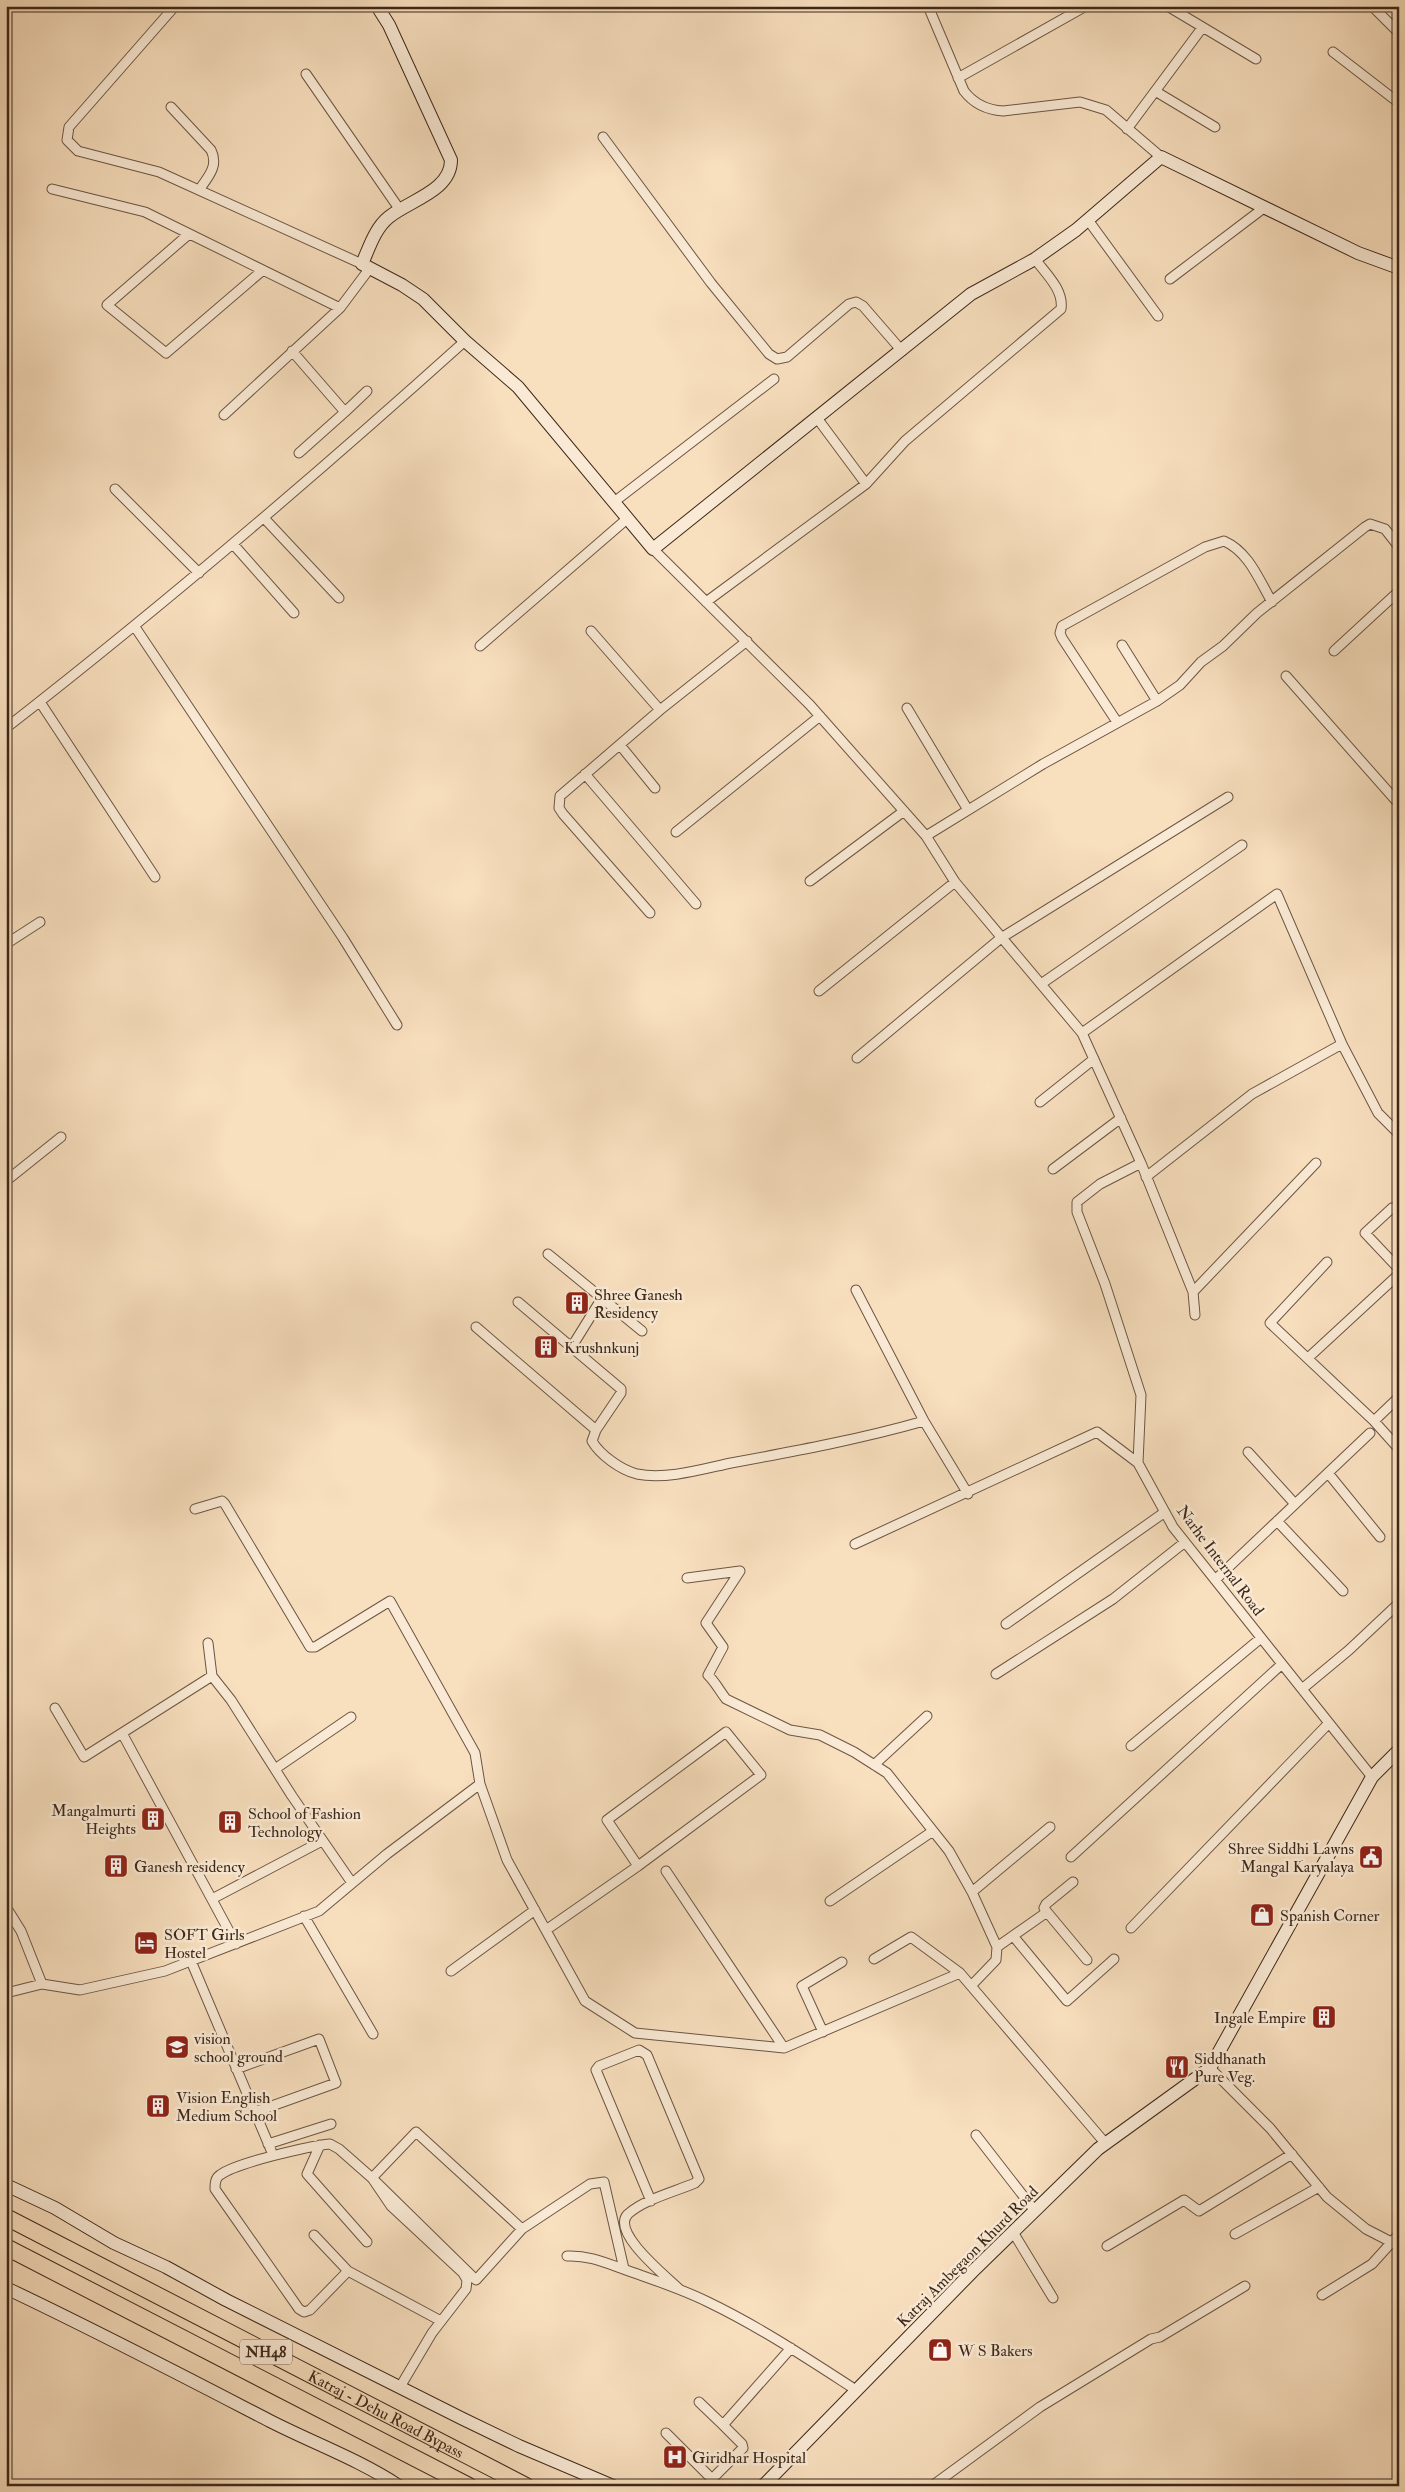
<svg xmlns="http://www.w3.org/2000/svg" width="1405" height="2492" font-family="'IM FELL Double Pica',serif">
<rect width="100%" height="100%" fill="#f8dfbe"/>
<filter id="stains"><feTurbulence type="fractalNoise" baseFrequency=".004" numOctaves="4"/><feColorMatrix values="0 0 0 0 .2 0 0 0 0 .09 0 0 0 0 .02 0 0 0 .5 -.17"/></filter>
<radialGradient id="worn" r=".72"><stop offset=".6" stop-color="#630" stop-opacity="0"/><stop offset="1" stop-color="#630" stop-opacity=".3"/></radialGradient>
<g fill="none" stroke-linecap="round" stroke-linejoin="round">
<defs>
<path id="street" d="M175 6 69 127 67 140 78 151 159 172 362 264
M928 6 964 91C974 104 987 110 1003 111L1080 102 1106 110 1161 157
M1372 6 1399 33
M1169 7 1256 59
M1333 52 1399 103
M306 74 400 210
M958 78 1086 6
M1155 91 1215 127
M171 107 211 150C219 166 208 177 199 190
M1127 129 1202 28
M603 137 711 283 769 354 777 359 787 357 849 304 856 302 863 306 902 351
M52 189 145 212 340 308
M1088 220 1158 316
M189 234 107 305 166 353 263 270
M1170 279 1265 207
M292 351 345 412 299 453
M345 412 367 391
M224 415 340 308 370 268
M817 418 866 484
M115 489 199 573
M614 502 774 379
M264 518 339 598
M233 544 294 613
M653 549 810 705 926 836 955 882 1082 1033 1141 1163 1193 1292 1195 1315
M706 602 866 484 905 441 1061 309C1064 290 1046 274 1035 259
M135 627 343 938 397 1025
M591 631 660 710
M1122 645 1157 701
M480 646 628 518
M1334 651 1399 591
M1286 676 1399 804
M40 702 155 877
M907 708 968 810
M1117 722 1062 638 1060 633 1062 626 1205 547 1224 541C1249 552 1259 580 1272 602
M6 728C164 605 316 475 465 341
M620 745 655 788
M585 774 696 904
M676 832 820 716
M926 836 1043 764 1157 701 1180 685 1201 662 1223 646 1257 613 1365 527 1370 524 1385 529 1399 547
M810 881 904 811
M650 913 563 814 559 808 560 796 660 710 747 641
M6 944 40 922
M1041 984 1242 845
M819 991 955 882
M1082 1033 1277 894 1342 1044 1378 1113 1399 1134
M857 1058 1001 938 1228 797
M1040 1102 1094 1059
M1141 1163 1100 1184 1077 1202V1212L1105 1284 1141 1395 1138 1463 1173 1527 1372 1777
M1053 1169 1121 1118
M1146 1177 1252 1094 1342 1044
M6 1181 61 1137
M1392 1208 1365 1233 1399 1269
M548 1254 642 1331
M1327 1262 1270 1323 1374 1421 1399 1449
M856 1290 924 1421
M1193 1292 1316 1163
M518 1302 621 1389V1393L596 1430 592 1441C600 1455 621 1470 637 1474 666 1480 703 1469 731 1463 796 1451 861 1439 924 1421L968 1494
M476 1327 596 1430
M571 1348 602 1298
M1308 1358 1399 1274
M1374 1421 1399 1397
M1248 1452 1295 1504
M1328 1473 1380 1537
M195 1509 222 1501 225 1504 310 1647H315L390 1601 475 1753 480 1784 507 1860 585 2001 635 2033 784 2048 960 1973 1106 2144
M1277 1521 1343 1591
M855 1544 1097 1432 1138 1463
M687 1578 740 1571 706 1623 723 1647 708 1675C716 1683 719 1690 726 1699L790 1730 820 1735 854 1752 887 1773 949 1851 972 1892 997 1947 996 1960 971 1986
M1215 1580 1370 1433
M1006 1624 1165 1512
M208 1643 212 1676 231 1700 292 1796 352 1883
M996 1674 1113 1599 1185 1542
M1302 1689 1349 1650 1399 1603
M55 1708 84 1757 122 1733 236 1944
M122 1733 212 1676
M1131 1746 1261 1638
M874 1765 927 1716
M275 1769 351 1717
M1071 1857 1282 1664
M666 1871 784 2048
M972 1892 1050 1827
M212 1899 322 1841
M830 1901 933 1831
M6 1907 21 1931 42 1984
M1047 1912 1044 1908 1046 1904 1073 1882
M304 1916 373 2034
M1131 1928 1329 1723
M546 1930 638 1866 761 1775 726 1732 607 1820 638 1866
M1014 1937 1067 2001 1114 1959
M997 1947 1047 1912 1087 1960
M874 1959 911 1937 960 1973
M191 1961 271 2150
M451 1971 535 1910
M6 1993 42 1984 80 1990 165 1971 319 1911 387 1854 480 1784
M823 2032 802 1986 842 1962
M1210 2068 1270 2128 1327 2197 1366 2229 1399 2246
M236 2069 319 2039 336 2083 255 2112
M416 2132 522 2229 476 2280 372 2178Z
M976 2135 1035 2211
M268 2144 331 2124
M320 2145 307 2174 367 2242
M651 2201 596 2070 599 2066 639 2050 647 2055 699 2179 695 2183C674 2192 645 2199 628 2214 610 2232 667 2277 679 2289
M522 2229 590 2184 604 2182 624 2269
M1013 2232 1053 2298
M1235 2234 1319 2187
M314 2235 348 2271 310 2310 304 2312 299 2309 215 2189C215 2184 215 2178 220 2175 235 2163 310 2146 330 2144L339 2149 372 2178 391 2206 463 2273 467 2280 466 2289 432 2333 400 2387
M1107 2246 1184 2200 1199 2211 1292 2154
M567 2256C589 2255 606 2263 626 2270 654 2280 682 2289 708 2302 760 2327 808 2359 856 2390
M348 2271 441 2321
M1322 2295 1372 2264 1399 2234
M699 2402 723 2425 791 2348
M666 2433 710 2477H714L743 2448 742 2444 723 2425
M932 2486 1040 2407 1151 2339 1160 2337 1245 2286
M1391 2486 1399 2482"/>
<path id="secondary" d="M377 6 389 25 451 160C451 191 410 200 389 217 375 228 369 248 362 264L402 285 423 299 465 341 518 387 653 549 971 294 1035 259 1076 230 1161 157 1358 253 1399 268
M6 2185 55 2208 114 2243 166 2267 226 2300 463 2419 519 2446 613 2486
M6 2288C95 2330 183 2376 270 2421 313 2443 358 2459 399 2486
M763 2486 972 2272 1098 2149 1210 2068 1372 1777 1399 1750"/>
<g id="highway">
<path id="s1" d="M6 2217 526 2486"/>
<path d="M6 2247 469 2486"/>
</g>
</defs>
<use href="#street" stroke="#6c5643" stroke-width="11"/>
<use href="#secondary" stroke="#3d281a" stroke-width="14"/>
<use href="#highway" stroke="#3d281a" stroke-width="18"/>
<use href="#street" stroke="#faead5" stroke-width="9"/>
<use href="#secondary" stroke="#faead5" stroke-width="12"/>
<use href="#highway" stroke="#f8dfbe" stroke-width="16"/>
</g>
<defs>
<symbol id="building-square" viewBox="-11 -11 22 22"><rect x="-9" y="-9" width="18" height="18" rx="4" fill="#8f2418" stroke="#faead5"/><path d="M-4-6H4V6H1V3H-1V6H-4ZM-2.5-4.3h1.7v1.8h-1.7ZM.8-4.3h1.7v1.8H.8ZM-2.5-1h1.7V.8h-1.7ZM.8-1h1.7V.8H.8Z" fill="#fff"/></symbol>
<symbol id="civic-square" viewBox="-11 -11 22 22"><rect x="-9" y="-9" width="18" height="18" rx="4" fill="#8f2418" stroke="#faead5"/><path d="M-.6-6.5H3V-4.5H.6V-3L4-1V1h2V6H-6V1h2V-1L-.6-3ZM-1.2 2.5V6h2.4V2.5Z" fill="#fff"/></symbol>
<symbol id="shop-square" viewBox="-11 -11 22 22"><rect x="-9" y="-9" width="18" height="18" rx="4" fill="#8f2418" stroke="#faead5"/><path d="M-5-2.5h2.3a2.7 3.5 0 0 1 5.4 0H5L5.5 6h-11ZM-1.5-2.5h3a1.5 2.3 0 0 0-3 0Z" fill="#fff"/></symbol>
<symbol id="hotel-square" viewBox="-11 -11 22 22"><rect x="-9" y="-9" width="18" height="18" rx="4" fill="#8f2418" stroke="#faead5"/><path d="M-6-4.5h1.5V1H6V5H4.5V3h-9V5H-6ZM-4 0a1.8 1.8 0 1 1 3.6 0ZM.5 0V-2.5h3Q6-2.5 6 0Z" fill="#fff"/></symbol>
<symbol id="school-square" viewBox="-11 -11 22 22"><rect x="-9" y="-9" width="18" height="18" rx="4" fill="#8f2418" stroke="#faead5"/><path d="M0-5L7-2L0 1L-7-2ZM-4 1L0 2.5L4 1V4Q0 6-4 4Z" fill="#fff"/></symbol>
<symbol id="restaurant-square" viewBox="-11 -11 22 22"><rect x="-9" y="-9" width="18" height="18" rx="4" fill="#8f2418" stroke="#faead5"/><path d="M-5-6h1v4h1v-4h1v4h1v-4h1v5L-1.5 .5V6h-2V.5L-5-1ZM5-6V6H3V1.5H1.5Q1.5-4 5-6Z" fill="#fff"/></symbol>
<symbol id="hospital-square" viewBox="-11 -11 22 22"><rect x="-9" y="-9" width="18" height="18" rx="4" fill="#8f2418" stroke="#faead5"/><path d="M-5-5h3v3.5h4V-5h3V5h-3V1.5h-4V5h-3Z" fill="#fff"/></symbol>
</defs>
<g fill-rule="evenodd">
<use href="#building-square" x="563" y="1289" width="28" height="28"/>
<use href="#building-square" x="532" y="1333" width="28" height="28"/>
<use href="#building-square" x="139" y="1805" width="28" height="28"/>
<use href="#building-square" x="216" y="1808" width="28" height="28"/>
<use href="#civic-square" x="1357" y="1843" width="28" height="28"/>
<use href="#building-square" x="102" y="1852" width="28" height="28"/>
<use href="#shop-square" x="1248" y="1901" width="28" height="28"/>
<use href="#hotel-square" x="132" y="1929" width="28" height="28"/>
<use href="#building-square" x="1310" y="2003" width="28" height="28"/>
<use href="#school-square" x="163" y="2033" width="28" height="28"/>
<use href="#restaurant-square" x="1163" y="2053" width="28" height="28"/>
<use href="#building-square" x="144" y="2092" width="28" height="28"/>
<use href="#shop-square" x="926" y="2336" width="28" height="28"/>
<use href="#hospital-square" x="661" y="2443" width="28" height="28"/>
</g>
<g text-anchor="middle" stroke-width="5" stroke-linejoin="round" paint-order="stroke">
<rect fill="#faead5" stroke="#766252" stroke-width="1" x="240" y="2339.5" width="52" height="25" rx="4"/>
<g font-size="15" font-weight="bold" fill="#3d281a">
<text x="266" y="2357">NH48</text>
</g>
<g font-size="16" fill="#3d281a" stroke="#faead5" text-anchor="start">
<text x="594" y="1300">Shree Ganesh<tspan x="594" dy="18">Residency</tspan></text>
<text x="564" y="1353">Krushnkunj</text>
<text x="136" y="1816" text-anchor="end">Mangalmurti<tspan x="136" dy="18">Heights</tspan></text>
<text x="248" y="1819">School of Fashion<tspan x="248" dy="18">Technology</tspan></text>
<text x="1354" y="1854" text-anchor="end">Shree Siddhi Lawns<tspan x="1354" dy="18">Mangal Karyalaya</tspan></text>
<text x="134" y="1872">Ganesh residency</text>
<text x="1280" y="1921">Spanish Corner</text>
<text x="164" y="1940">SOFT Girls<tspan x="164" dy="18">Hostel</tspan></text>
<text x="1306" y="2023" text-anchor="end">Ingale Empire</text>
<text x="194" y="2044">vision<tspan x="194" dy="18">school ground</tspan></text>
<text x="1194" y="2064">Siddhanath<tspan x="1194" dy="18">Pure Veg.</tspan></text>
<text x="176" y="2103">Vision English<tspan x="176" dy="18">Medium School</tspan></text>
<text x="958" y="2356">W S Bakers</text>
<text x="692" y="2463">Giridhar Hospital</text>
</g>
<g font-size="16" fill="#3d281a" stroke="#faead5">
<text transform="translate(1221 1560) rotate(53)" y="6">Narhe Internal Road</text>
<text transform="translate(967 2256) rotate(-45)" y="6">Katraj Ambegaon Khurd Road</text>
<text dy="6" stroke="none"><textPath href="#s1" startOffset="428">Katraj - Dehu Road Bypass</textPath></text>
</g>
</g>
<rect width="1405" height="2492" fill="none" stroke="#f8dfbe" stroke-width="25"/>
<rect x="8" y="8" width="1390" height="2477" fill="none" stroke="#3d281a" stroke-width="2.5"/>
<rect x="12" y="12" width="1380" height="2467" fill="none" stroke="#3d281a"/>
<rect width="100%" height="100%" filter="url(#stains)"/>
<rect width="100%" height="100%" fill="url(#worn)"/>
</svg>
